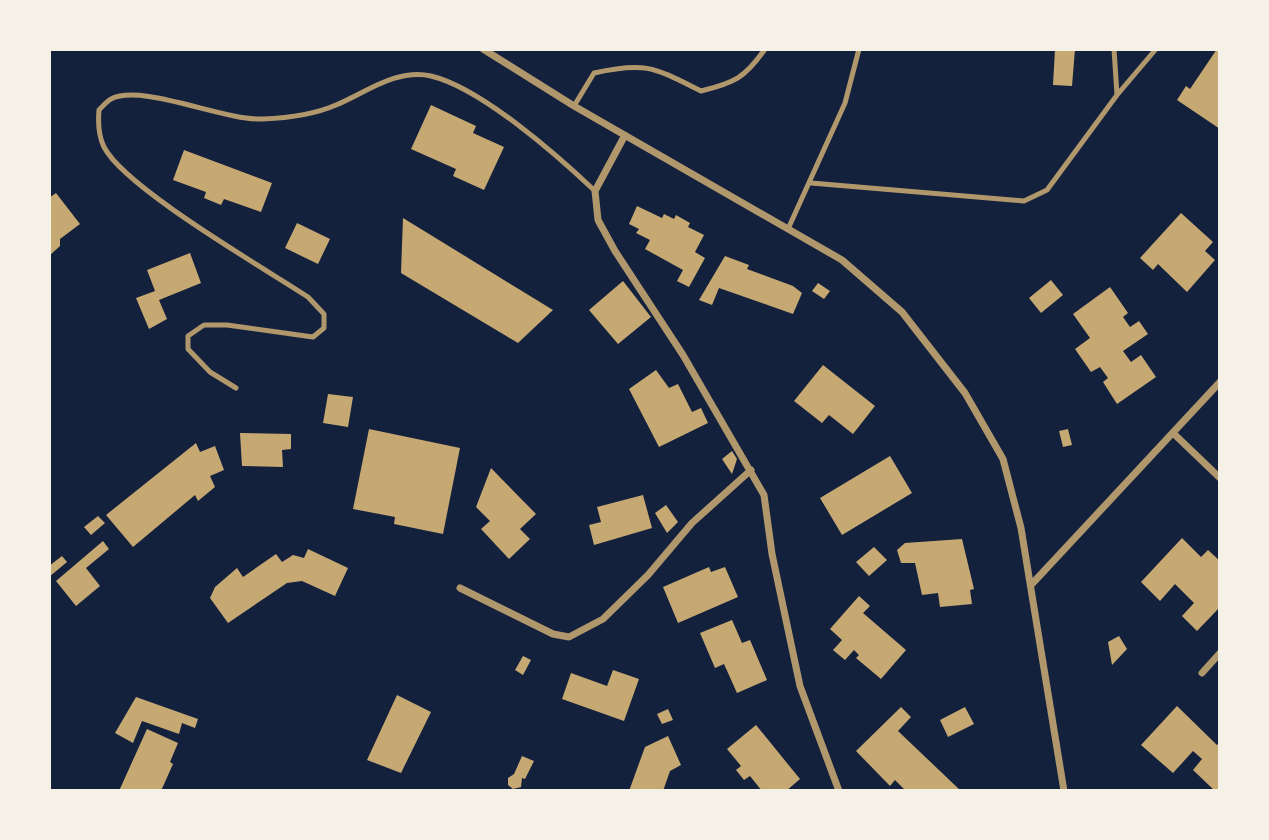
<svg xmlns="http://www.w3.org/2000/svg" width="1269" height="840" font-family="Montserrat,sans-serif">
<rect width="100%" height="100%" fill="#14213d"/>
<path fill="#c6a872" d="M1055 49H1075L1072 86 1053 85Z
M1217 49H1220V129L1177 100 1186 86 1190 89Z
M431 105 476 126 473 133 504 147 484 190 453 176 456 169 411 149Z
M184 150 272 183 261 212 224 199 221 205 204 198 206 192 173 180Z
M56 193 80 224 60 239V246L49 256V198Z
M637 206 662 218 664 214 674 219 676 215 690 223 688 227 704 235 695 252 705 258 689 287 677 281 683 270 645 249 650 240 636 233 639 229 629 224Z
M1181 213 1213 242 1205 251 1215 260 1187 292 1158 264 1153 270 1140 258Z
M403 218 553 310 518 343 401 273Z
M297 223 330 239 318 264 285 248Z
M190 253 201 283 159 300 167 319 149 329 136 298 155 291 147 270Z
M725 256 749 265 747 269 793 286 802 293 793 314 719 288 712 305 699 300Z
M1051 280 1063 295 1041 313 1029 298Z
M623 281 651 317 618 344 589 310Z
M818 283 830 291 824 299 812 291Z
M1110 287 1128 313 1123 317 1130 327 1139 321 1148 334 1123 351 1131 362 1141 355 1156 377 1117 404 1103 382 1108 378 1100 367 1091 372 1075 349 1090 338 1073 314Z
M823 365 875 406 853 434 829 415 822 423 794 401Z
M656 370 669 388 678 384 692 412 701 408 708 423 659 447 629 389Z
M328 394 353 397 348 427 323 423Z
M369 429 460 448 443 534 394 524 395 517 353 509Z
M1068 429 1072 445 1063 447 1059 431Z
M240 433 291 434V449L282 450 283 467 242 466Z
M196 443 200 452 215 446 224 470 210 476 215 487 198 501 195 495 133 547 106 515Z
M732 451 737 459 732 474 722 459Z
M890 456 912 493 842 535 820 498Z
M491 468 536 514 520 529 530 539 509 559 481 529 490 521 476 507Z
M643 495 652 528 594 545 589 525 601 522 597 507Z
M666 505 678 522 667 533 655 513Z
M98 516 105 523 91 535 84 527Z
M1182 538 1201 557 1208 550 1220 561V607L1197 631 1182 616 1194 603 1175 584 1160 601 1141 582Z
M962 539 974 589 970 590 972 604 940 607 938 593 922 595 915 563H901L897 550 905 543Z
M103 541 109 549 86 568 100 586 76 606 56 581Z
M874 547 887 560 869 576 856 562Z
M308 549 348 568 335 596 302 581 287 583 228 623 210 598 215 587 237 568 243 577 276 554 282 562 293 555 304 558Z
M62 556 67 562 49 577V566Z
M709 567 711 572 725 567 738 597 678 623 663 587Z
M859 596 870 606 863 613 906 650 881 679 856 658 859 655 854 650 845 660 833 650 842 640 830 629Z
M732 620 742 643 750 640 767 680 737 693 724 664 715 668 700 633Z
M1119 636 1127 649 1112 665 1108 642Z
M523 656 531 660 523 675 515 670Z
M613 670 639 679 624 721 562 699 571 673 607 686Z
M397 695 431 712 401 773 367 760Z
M136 697 198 719 195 728 182 723 179 734 142 721 133 743 115 733Z
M1177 706 1217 745 1220 742V791H1215L1193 770 1202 759 1193 751 1173 773 1141 745Z
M901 707 911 717 898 731 961 791H906L895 780 890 786 856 751Z
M965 707 974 724 948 737 940 720Z
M668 709 673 720 662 724 657 714Z
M756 725 800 779 786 791H762L750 776 744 780 736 770 741 766 727 749Z
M147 729 178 743 170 762 173 764 161 791H119Z
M668 736 681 765 670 771 663 791H629L645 747Z
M522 756 534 761 525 779 522 778 521 787 513 789 508 785V778L514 774Z"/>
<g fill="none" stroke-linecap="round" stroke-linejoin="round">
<path stroke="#b1986c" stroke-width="5" d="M1117 95 1156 49
M574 106 594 73C646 61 655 68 701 91 734 83 745 78 765 49
M811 183 1024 201 1047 190 1117 95 1114 49
M788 229 845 103 859 49
M236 388 210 372 188 349V336L204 325H227L313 337 324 328V314L308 297C264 268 125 188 104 147 98 135 98 122 99 110 103 106 107 101 111 99 142 83 224 121 263 119 288 118 313 115 336 105 365 93 397 68 431 76 481 88 557 155 595 191"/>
<path stroke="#b1986c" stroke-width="7" d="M483 49 574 106 842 260 902 312 965 393 1003 459 1021 528 1064 791
M625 135 595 191 598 220 615 251 683 355 764 495 772 554 800 686 839 791
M1173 433 1220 478
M1031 585 1220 382
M460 588 553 634 569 637 603 619 648 575 692 523 751 470
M1202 673 1220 653"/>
</g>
<rect width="1269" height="840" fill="none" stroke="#f6f1e7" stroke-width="102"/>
</svg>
